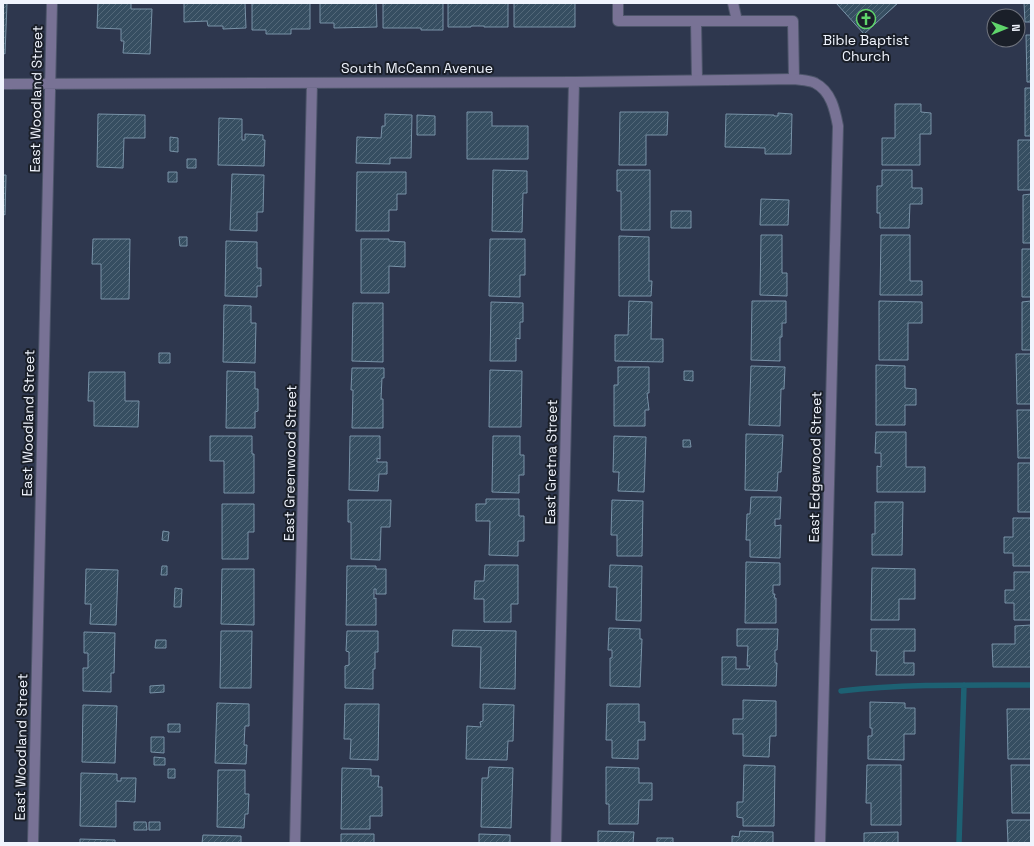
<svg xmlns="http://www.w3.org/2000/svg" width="1034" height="846" font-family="'Space Grotesk',sans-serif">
<defs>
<pattern id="building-hatch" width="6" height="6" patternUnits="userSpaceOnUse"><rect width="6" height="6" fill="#364e61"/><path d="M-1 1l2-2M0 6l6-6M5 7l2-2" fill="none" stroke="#536879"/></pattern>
</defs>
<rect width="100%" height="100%" fill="#2e374e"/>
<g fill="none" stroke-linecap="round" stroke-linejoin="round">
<path stroke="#1d6173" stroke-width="5.5" d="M841 691C904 684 968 685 1031 685
M959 843 964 685"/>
</g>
<path fill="url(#building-hatch)" stroke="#7892a7" d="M3 3H7L5 54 3 53Z
M98 3H131V9H152L150 54 123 53 124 41H121V29L97 28Z
M184 3H245L246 28 223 29V26H208L207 21 184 22Z
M252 3H310V29H291V34H266V30H252Z
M320 3H376L377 27 334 28V23H320Z
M383 3H443V30H421V28H383Z
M448 3H508V27H484V26H471V27H448Z
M514 3H575V27H514Z
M836 3H898L864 34Z
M1024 3H1031V27V22H1025Z
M1026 35H1031V82H1027Z
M1025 88H1031V136H1025Z
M895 104H921V112L931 113V134H920V165H882V138H895Z
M467 112H492V126H528V159H467Z
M620 112H668L667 135H646V165H619Z
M778 113 792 114 791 154H765V148L725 147 726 114 774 115V116H778Z
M98 114 145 115V138H124L123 168 97 167Z
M385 114 412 115 411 158H390V164L356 163 357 137 381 138 382 126H385Z
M417 115 435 116V135H417Z
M219 118 242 119V140H245V134L263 135V140H265L264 166 218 165Z
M170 137 178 138V152L170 151Z
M1018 140H1031V190H1018Z
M187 159H196V168H187Z
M493 170 527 171V193H523L522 232 492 231Z
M617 170H650V230H621V191H617Z
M882 170H912V188H922V204H910L909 228H880V213H877V186H882Z
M168 172H177V182H168Z
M357 172H406V194H397V210H389V231H356Z
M232 174 264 175 263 212H257V231L230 230Z
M3 175H6L5 215 3 214Z
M1031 194V243H1023V195Z
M761 199 789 200 788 225H760Z
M671 211H691V228H671Z
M761 235H782V273H787V296L760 295Z
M881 235H910V281H922V295H880Z
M619 236 649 237V281H652L651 296H619Z
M179 237H187V246H180Z
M93 239H130L129 299H101V264H92Z
M361 239H389V241L405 242V267L389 266V293H361Z
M490 239H525V275H520V297L489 296Z
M226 241 257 242V268H261V286H257V297L225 296Z
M1022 249H1031V297H1022Z
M629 301 652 302 651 339H663V362L615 361V335H628Z
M752 301H786V323H782V337H780V361L751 360Z
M879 301 922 302V323H908V360H879Z
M1031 301V350H1022V302Z
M491 302 523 303V322H520V339L516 338V361H490Z
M353 303H383V362L352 361Z
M224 305 251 306V323H256L255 363 223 362Z
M159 353H170V363H159Z
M1016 354H1031V404H1017Z
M876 365 905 366V388L916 389V405H905V425H876Z
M751 366 785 367 784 389H781L780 426 749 425Z
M618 367H649V393H647L649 410H645V426H614V385H618Z
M352 368H384V378H382L381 399H383V428H352L353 390H351Z
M490 370 522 371 521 427H489Z
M227 371 255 372V389H258V411L255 412V428H226Z
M684 371H693V381L684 380Z
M89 372H125V401H139L138 427 94 426V401H88Z
M1017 410H1031V458H1018Z
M876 432H906V467H925V492H877V466L881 467V453H875Z
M746 434 783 435 781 472H778L777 491 745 490Z
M210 436H252V454H254V493H224V461H210Z
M350 436H380V459L377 458V462H387V474H379L378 491 349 490Z
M493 436H520V455H524V475H519V493L492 492Z
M614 436 646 437 644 492 618 491 619 472H613Z
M683 440H690L691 447H683Z
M1018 463H1031V512H1018Z
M751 497H781L780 519H775V526L781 525 780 558 750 557V540H746L747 514H750Z
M486 499H519V516H524V541H518V556L489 555 490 521H476V504H486Z
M348 500H391L390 527H381L380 560 351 559V522H348Z
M612 500 643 501 642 556H617V535H611Z
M875 502H903L902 555H872V534H875Z
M222 504H254V532H248V559H222Z
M1013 518H1031V566H1013V553H1004V537H1013Z
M163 531 169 532 168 541 162 540Z
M746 562 780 563V585H773V594H775L774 598H776V623H745Z
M485 565H518V604H511V622H484V599H474L475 581H484Z
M610 565 642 566 641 621 616 620 617 587H609Z
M162 566H167V575H161Z
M347 566H376V569H386V594H376V589H374V599L376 598V625H346Z
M872 568 915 569V599H899V620H871Z
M86 569 118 570 116 625 90 624 91 604H85Z
M222 569H254V625L221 624Z
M1014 572H1031V620H1014V603H1005V590H1014Z
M175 588 182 589 181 607H174Z
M1031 625V667H993L992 644H1015V626Z
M609 628 640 629V639H642L640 687 610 686V658H612V650H608Z
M737 629H778L777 650H775V663H777L776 686 722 685V657H736V669H749L750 666H747L748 646H737Z
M871 629H915V651H904V663H914V675H876L877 651H871Z
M453 630 516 631 515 689 480 688 481 647 452 646Z
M221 631H252L251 688H220Z
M347 631H378V652H375V669H373V689L345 688V666L349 665V652L346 651Z
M84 632 115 633 114 673H111V692L83 691V668H88V653H84Z
M156 640H166V648H155Z
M164 685V692L150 693V686Z
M743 700 776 701V736H770L769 757 743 756V734H733V719H743Z
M870 702 905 703V708H915V734H904V760L868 759V736H872V728H870Z
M217 703 249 704V726H245L244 745H247L246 764 215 763Z
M345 704H379L378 760 350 759 351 739H344Z
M483 704 514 705 513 741H508L507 760 466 759 467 726 481 727 480 722 483 721Z
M607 704H639V722H645V740H638V759L612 758V740H606Z
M83 705 117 706 115 763 82 762Z
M1007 709H1031V759H1008Z
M168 724H180V732H168Z
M151 737H164V753L151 752Z
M154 757 165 758V765H154Z
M744 765 775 766 774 826H743V818L737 817V802H743Z
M867 765H901V825H871V803H866Z
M1011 765H1031V813H1012Z
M489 767 513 768 511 828 481 827 482 778H488Z
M606 767 639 768V783H652V800H639L638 824H609V804H606Z
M342 768 371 769V776H379L378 787H382V816H370V829H341Z
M168 769H175V778H168Z
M218 770H245V794H249L248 814H245L244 828 217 827Z
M81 773 117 774V781H121V778H136L135 802 116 801V827L80 826Z
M1007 820H1031V843H1008Z
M134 822H146L147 830H134Z
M149 822H160V830H149Z
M598 831 634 832 633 843H598Z
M740 831 773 832V843H732V836L739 837Z
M898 832V843H864V833Z
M341 834H374V843H341Z
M479 834 510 835V843H479Z
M203 835 241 836V843H202Z
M657 838H673V843H657Z
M80 839 115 840V843H80Z"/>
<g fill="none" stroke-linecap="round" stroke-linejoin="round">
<defs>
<path id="service" d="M618 3V21H793L794 79
M733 3 737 21
M696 21 697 80"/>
<path id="minor" d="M3 84 574 82 794 79C800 80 810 80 815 83 831 91 835 110 838 126L820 843
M33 843 52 3
M295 843 312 83
M556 843 574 82"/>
</defs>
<use href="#service" stroke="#4d556a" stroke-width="12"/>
<use href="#minor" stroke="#4d556a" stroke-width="12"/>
<use href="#service" stroke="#787295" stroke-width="10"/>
<use href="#minor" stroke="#787295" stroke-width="10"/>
</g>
<defs>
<symbol id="church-ring" viewBox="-11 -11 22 22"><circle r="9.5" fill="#1a1f29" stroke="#5fd56b" stroke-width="1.5"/><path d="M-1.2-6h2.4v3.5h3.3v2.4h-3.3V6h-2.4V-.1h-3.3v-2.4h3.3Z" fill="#5fd56b"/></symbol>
</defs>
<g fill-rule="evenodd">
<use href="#church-ring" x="855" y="8" width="22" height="22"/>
</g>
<g text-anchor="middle" stroke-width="4" stroke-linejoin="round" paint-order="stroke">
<g font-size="14" fill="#f0f4fd" stroke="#1a1f29">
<text x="866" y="45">Bible Baptist<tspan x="866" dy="16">Church</tspan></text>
</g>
<g font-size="14" fill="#f0f4fd" stroke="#1a1f29">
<text x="417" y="73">South McCann Avenue</text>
<text transform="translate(36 99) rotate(-89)" y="5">East Woodland Street</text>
<text transform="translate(28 423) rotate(-89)" y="5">East Woodland Street</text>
<text transform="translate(551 462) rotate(-89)" y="5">East Gretna Street</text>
<text transform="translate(290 463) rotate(-89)" y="5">East Greenwood Street</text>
<text transform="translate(815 467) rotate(-89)" y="5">East Edgewood Street</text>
<text transform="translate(21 747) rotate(-89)" y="5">East Woodland Street</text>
</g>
</g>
<rect width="1034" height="846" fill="none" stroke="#f0f4fd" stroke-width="8"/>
<g transform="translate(1006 28) rotate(89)"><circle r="19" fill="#1a1f29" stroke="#70747e"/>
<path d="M0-3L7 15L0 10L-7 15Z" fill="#5fd56b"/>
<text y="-6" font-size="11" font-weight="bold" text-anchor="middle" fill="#f0f4fd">N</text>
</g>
</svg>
